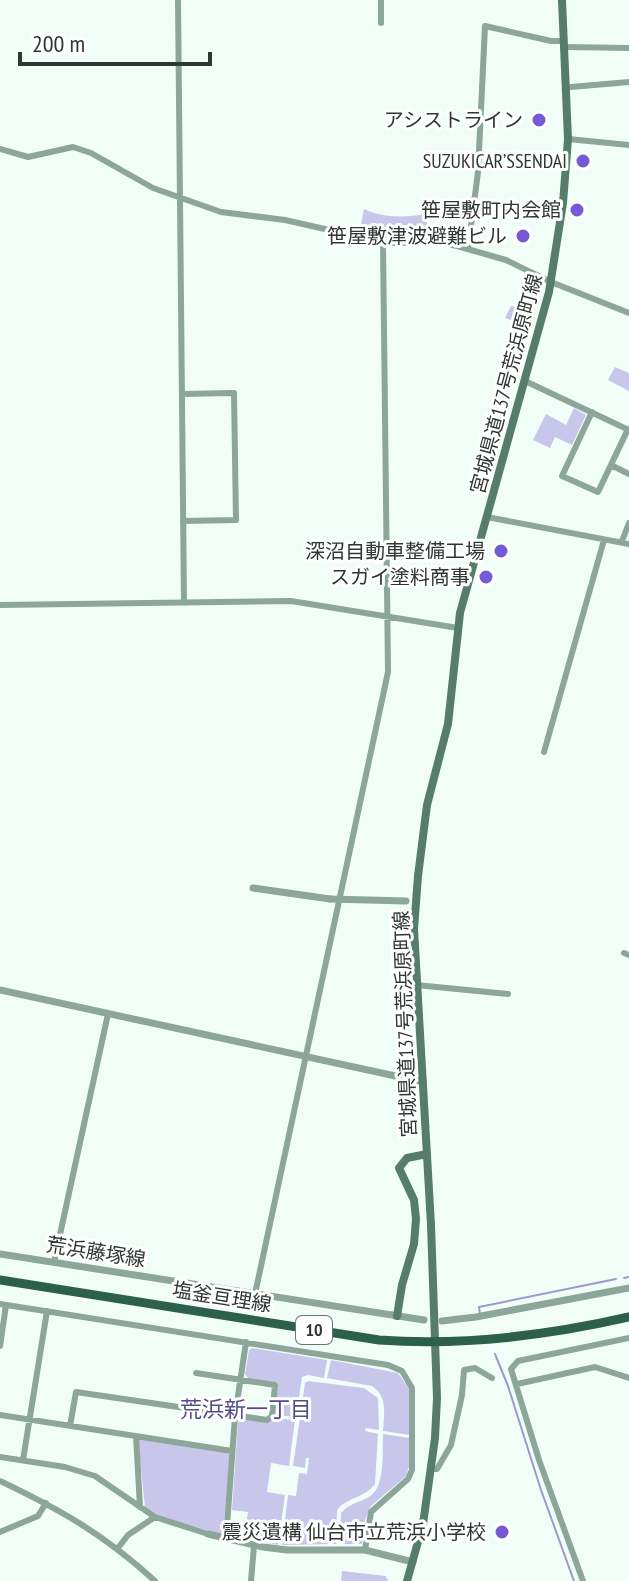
<svg xmlns="http://www.w3.org/2000/svg" width="629" height="1581" font-family="'PT Sans Narrow','Noto Sans JP',sans-serif">
<rect width="100%" height="100%" fill="#f1fef7"/>
<path fill="#c9c6ec" d="M364 209C385 219 405 217 427 214V238L401 240 363 234V231L360 230Z
M511 306 535 311 531 327 505 318Z
M615 367 629 373V391L608 380Z
M574 408 586 415 572 445 555 437 550 448 533 440 546 414 566 425Z
M253 1348 327 1360 324 1378 308 1375 302 1377 296 1417 274 1415 278 1383 248 1378 245 1374 249 1350Z
M331 1360 398 1373 409 1389 410 1435 383 1431C384 1413 388 1397 372 1386L327 1378Z
M308 1381 364 1388 378 1398 379 1430 366 1428 365 1431 378 1434 375 1484C365 1498 347 1497 337 1510L336 1544 282 1545 288 1495 296 1496 299 1473 307 1474 309 1458H306L305 1468 293 1466 305 1383Z
M273 1418 295 1420 289 1466 271 1463 267 1492 285 1495 278 1545 244 1538 248 1512 232 1510 238 1422 241 1419Z
M383 1434 410 1438V1464L406 1476 371 1506 365 1520 362 1544H340L341 1513C349 1503 359 1503 369 1497 386 1487 382 1451 383 1434Z
M141 1437 227 1451 230 1454 223 1535 159 1516 145 1507 138 1441Z
M342 1571 386 1576 388 1581H341Z"/>
<g fill="none" stroke-linecap="round" stroke-linejoin="round">
<path stroke="#9d99cd" stroke-width="2" d="M624 1278 629 1277
M480 1314 479 1307 616 1279
M495 1354 508 1386 541 1490 574 1581"/>
<path stroke="#8ca69a" stroke-width="6" d="M178 0 184 603
M381 0V23
M565 47 629 48
M571 87 629 82
M568 139 629 145
M0 149 28 157 73 147 91 153 153 188 221 212 285 220 387 243 437 242 457 246 506 260 551 282 629 313
M468 249 478 172 485 26 551 41H564
M525 381 629 430
M182 394 234 393 236 520 183 521
M592 412 562 476 598 492 628 429
M611 465 629 474
M487 517 629 544
M622 541 629 523
M0 605 291 601 458 628
M544 752 604 540
M624 953 629 955
M416 985 508 994
M54 1262 108 1014
M255 1294 388 672 383 242
M0 1304 388 1365 402 1371 412 1388V1470L408 1479 371 1512 365 1550
M0 1346 6 1305
M517 1384 595 1367 629 1378
M0 1415 232 1451
M70 1426 76 1392 267 1420 272 1416 275 1385 196 1373
M136 1436 140 1507
M0 1457 65 1467 95 1476 155 1517 208 1534
M23 1460 47 1311
M431 1469H437L451 1445 462 1395 464 1370 475 1368 492 1378
M0 1481C61 1510 105 1535 155 1581
M0 1532 38 1516 46 1503
M226 1540 235 1416 246 1342
M118 1548 128 1535 155 1517
M251 1581 254 1546
M583 1581 539 1460 511 1369 518 1361 629 1338"/>
<path stroke="#8ca69a" stroke-width="7" d="M253 888 330 899
M0 990 423 1082
M0 1254 424 1320
M442 1321 476 1317 629 1288
M208 1534 263 1547 287 1550H365L413 1562"/>
<path stroke="#567d6c" stroke-width="8" d="M397 1316 402 1285 414 1244 416 1219 414 1200 399 1168 407 1158 427 1154
M407 1581 423 1524 435 1438 437 1398 431 1225 414 929 418 876 427 805 448 724 460 613 549 292 563 203 568 139 562 0"/>
<path stroke="#2d604c" stroke-width="9" d="M0 1280 379 1340C464 1346 546 1336 629 1317"/>
<path stroke="#8ca69a" stroke-width="7" d="M330 899 406 901"/>
</g>
<g fill="#745bd5" stroke="#fff" stroke-width="3">
<circle cx="539" cy="120" r="8"/>
<circle cx="583" cy="161" r="8"/>
<circle cx="577" cy="210" r="8"/>
<circle cx="523" cy="236" r="8"/>
<circle cx="501" cy="551" r="8"/>
<circle cx="486" cy="577" r="8"/>
<circle cx="502" cy="1532" r="8"/>
</g>
<g text-anchor="middle" stroke-width="6" stroke-linejoin="round" paint-order="stroke">
<rect fill="#fff" stroke="#6d7370" stroke-width="2" x="296" y="1316" width="36" height="28" rx="6"/>
<g font-size="18" font-weight="bold" fill="#2f3733">
<text x="314" y="1336">10</text>
</g>
<g font-size="20" fill="#2f3733" stroke="#fff" text-anchor="end">
<text x="523" y="127">アシストライン</text>
<text x="567" y="168">SUZUKICAR’SSENDAI</text>
<text x="561" y="217">笹屋敷町内会館</text>
<text x="507" y="243">笹屋敷津波避難ビル</text>
<text x="485" y="558">深沼自動車整備工場</text>
<text x="470" y="584">スガイ塗料商事</text>
<text x="486" y="1539">震災遺構 仙台市立荒浜小学校</text>
</g>
<g font-size="20" fill="#2f3733" stroke="#fff">
<text transform="translate(506 384) rotate(-75)" y="7">宮城県道137号荒浜原町線</text>
<text transform="translate(405 1024) rotate(-92)" y="7">宮城県道137号荒浜原町線</text>
<text transform="translate(96 1252) rotate(9)" y="7">荒浜藤塚線</text>
<text transform="translate(222 1297) rotate(9)" y="7">塩釜亘理線</text>
</g>
<g font-size="22" fill="#544c8a" stroke="#fff">
<text x="246" y="1417">荒浜新一丁目</text>
</g>
</g>
<path d="M20 52v12h190v-12" fill="none" stroke="#2f3733" stroke-width="4"/>
<text x="32" y="52" font-size="24" fill="#2f3733" stroke="#ffffff" stroke-width="6" paint-order="stroke">200 m</text>
</svg>
